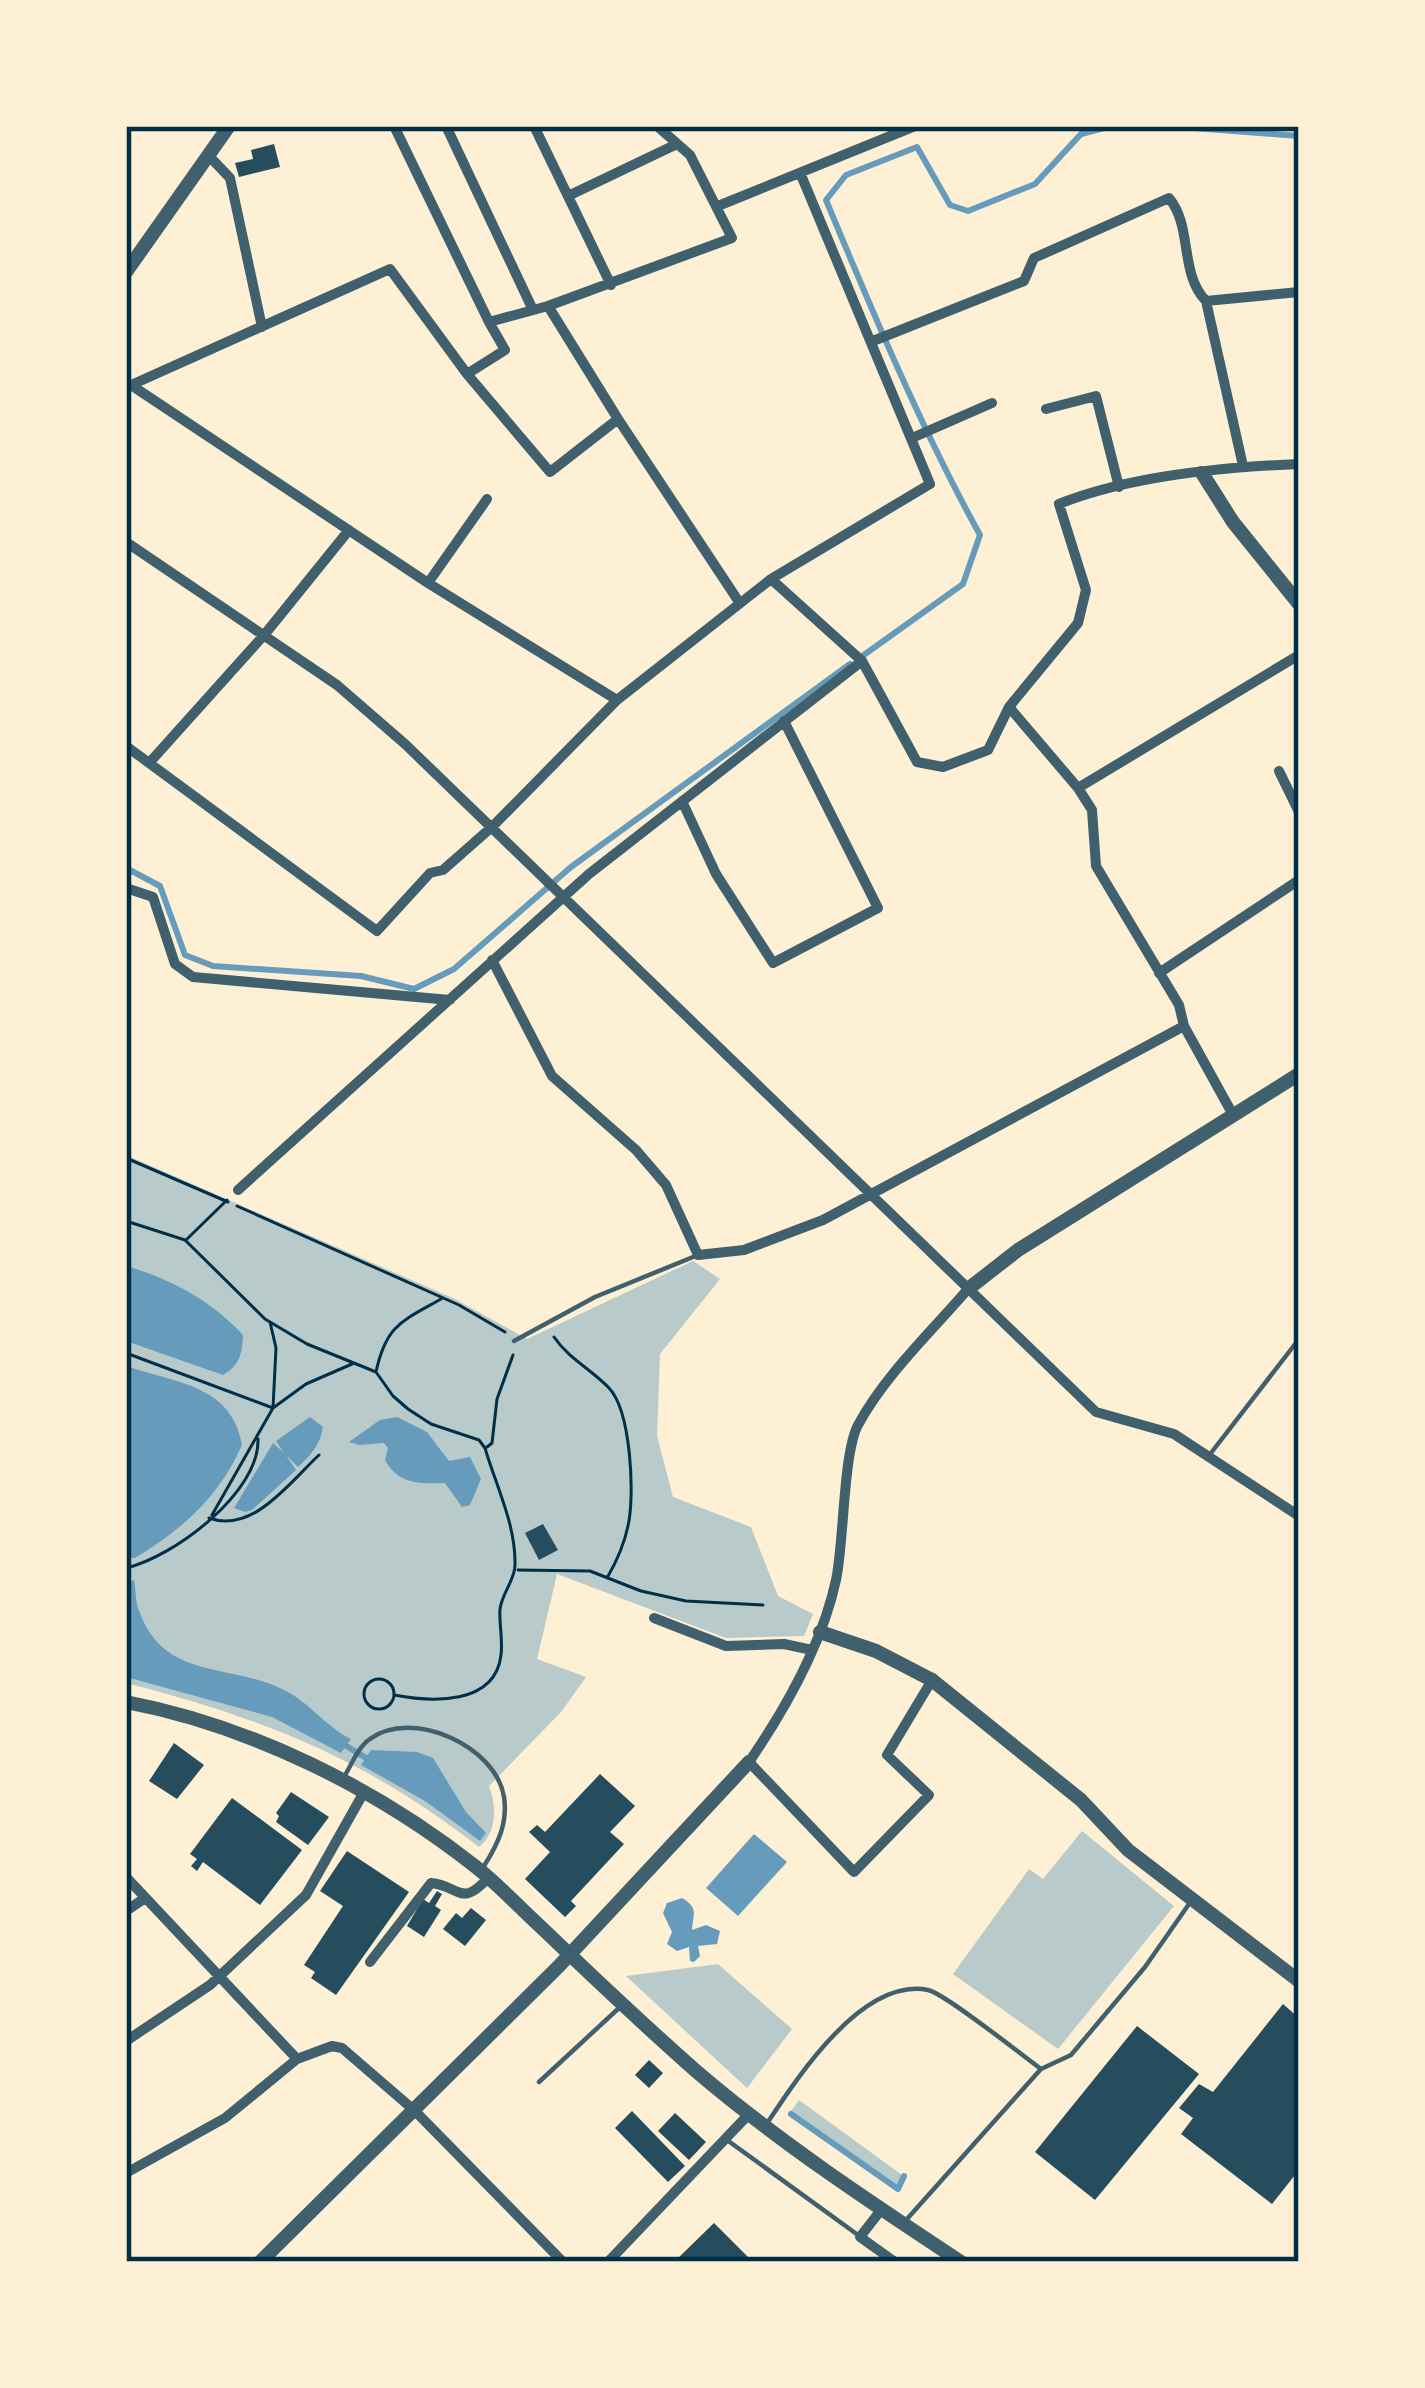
<svg xmlns="http://www.w3.org/2000/svg" width="1425" height="2388" font-family="Ubuntu,sans-serif">
<rect width="100%" height="100%" fill="#fdf0d5"/>
<path fill="#b9caca" d="M126 1155 455 1299 527 1339 693 1261 720 1279 660 1354 657 1436 673 1497 751 1527 778 1596 813 1614 804 1636 726 1638 557 1574 537 1659 586 1677 561 1712 489 1786C497 1807 497 1832 479 1847 364 1758 265 1719 126 1683Z
M1082 1831 1174 1906 1058 2049 953 1974 1029 1869 1043 1879Z
M718 1964 792 2029 747 2088 626 1976Z
M799 2100 902 2175 896 2186 791 2111Z"/>
<path fill="#669bbc" d="M126 1266C171 1279 212 1301 243 1335 242 1354 240 1365 223 1375L126 1341Z
M126 1366C176 1383 232 1385 242 1445 219 1497 183 1529 135 1558L126 1557Z
M310 1417 323 1427C320 1445 311 1455 298 1467L286 1455 296 1470 252 1510 245 1512 234 1508 273 1443 283 1452 276 1441Z
M397 1417 427 1432 449 1461 470 1457 481 1479 470 1505 462 1507 445 1483C419 1484 398 1484 385 1460L388 1448 384 1443 359 1445 349 1442 380 1420Z
M134 1580C136 1589 135 1599 138 1608 163 1682 229 1662 284 1690 309 1702 325 1726 351 1739L341 1753 272 1717 126 1677V1583Z
M371 1750 417 1752 433 1758 466 1812 486 1833 480 1841 425 1801 361 1765Z
M754 1834 787 1862 738 1916 706 1888Z
M682 1898C699 1908 693 1914 692 1930L706 1925 720 1931 717 1944 698 1946 700 1956 694 1962 690 1961 689 1947 677 1951 667 1944 672 1932 663 1913 667 1903Z"/>
<g fill="none" stroke-linecap="round" stroke-linejoin="round">
<path stroke="#669bbc" stroke-width="6" d="M1169 126 1299 136
M861 657 963 584 980 535C921 428 873 313 826 200L846 175 917 147 950 205 968 211 1035 184 1081 134 1112 126
M126 868 160 886 185 955 213 966 361 976 414 989 454 969 571 867 850 664
M343 1744 366 1758
M791 2114 898 2189 904 2176"/>
</g>
<path fill="#264d5e" d="M274 144 280 167 239 177 235 163 253 159 251 150Z
M543 1524 558 1550 539 1560 525 1533Z
M174 1743 204 1765 177 1799 149 1781Z
M600 1774 635 1806 610 1832 624 1844 571 1901 576 1906 565 1917 525 1879 550 1852 529 1832 537 1825 545 1832Z
M291 1792 329 1817 308 1845 276 1822 279 1816 276 1813Z
M232 1798 302 1850 260 1905 203 1862 197 1871 191 1866 197 1859 190 1854Z
M347 1851 409 1892 336 1995 311 1978 315 1972 304 1965 343 1906 320 1891Z
M437 1891 442 1894 435 1906 441 1910 424 1937 407 1926 423 1899 429 1903Z
M471 1908 486 1920 465 1946 443 1929 456 1913 462 1918Z
M1283 2004 1299 2018V2170L1272 2204 1181 2134 1193 2118 1179 2108 1199 2084 1213 2092Z
M1137 2026 1199 2074 1095 2200 1035 2152Z
M649 2060 663 2073 649 2088 635 2075Z
M632 2111 685 2166 668 2182 615 2128Z
M675 2113 706 2142 689 2160 658 2131Z
M714 2223 753 2262H674Z"/>
<g fill="none" stroke-linecap="round" stroke-linejoin="round">
<path stroke="#003049" stroke-width="3" d="M126 1158 228 1202
M237 1206 459 1305 505 1332
M126 1221 185 1240 265 1319 307 1344 376 1372 393 1396 408 1409 431 1424 479 1440 485 1448C496 1486 516 1525 515 1565 515 1580 502 1593 500 1609 499 1624 503 1640 501 1655 495 1706 431 1702 394 1695
M187 1239 227 1200
M554 1337C569 1359 591 1369 609 1388 631 1411 635 1495 628 1526 624 1545 617 1561 607 1578
M126 1353 273 1408 276 1348 270 1322
M376 1372C386 1325 402 1321 441 1299
M487 1447 492 1443 497 1399 513 1355
M212 1515 273 1408 306 1384 352 1364
M209 1518C253 1534 290 1482 319 1455
M126 1568C174 1557 260 1492 258 1439
M518 1570 590 1571 641 1591 686 1601 763 1605
M364 1694a15 15 0 1 1 30 0a15 15 0 1 1-30 0Z"/>
<path stroke="#3f606c" stroke-width="4.5" d="M514 1341 595 1297 698 1255
M1211 1453 1299 1339
M344 1777C352 1764 358 1747 370 1739 412 1708 496 1746 504 1797 508 1823 498 1844 484 1866
M539 2082 619 2008
M766 2125C797 2078 862 1977 928 1990 944 1993 1022 2055 1041 2069
M727 2140 858 2235
M907 2219 1041 2069 1071 2055 1145 1967 1189 1904"/>
<path stroke="#3f606c" stroke-width="10" d="M394 126 489 322
M446 126 533 310
M534 126 611 285
M209 156 230 178 262 327
M568 196 677 144
M718 206 915 126
M1206 301 1243 466
M548 306 732 238 690 155 657 126
M873 341 1024 281 1034 258 1169 198C1193 227 1179 273 1206 301L1299 292
M467 374 550 472 618 419 739 602
M131 385 428 583 617 700 771 579 930 484 801 175
M129 386 390 269 467 374 505 350 489 322 548 306 618 419
M1046 409 1096 396 1119 487
M912 438 992 403
M126 542 337 685 405 744 1096 1412 1174 1434 1299 1516
M771 579 862 661 917 762 943 767 988 750 1009 707 1078 788
M428 583 487 499
M1009 707 1078 623 1086 590 1059 504C1129 476 1223 467 1299 464
M126 746 377 931 430 873 443 870 493 826 617 700
M150 762 265 634 349 530
M1279 771 1299 812
M682 801 716 874 773 963 878 908 784 721
M126 888 153 897 175 964 193 977 450 1000
M492 960 552 1076 636 1150 666 1185 698 1255 744 1250 823 1220 1184 1026
M1159 973 1299 880
M1232 1113 1184 1026 1179 1005 1096 866 1092 810 1078 788 1299 655
M238 1190 589 874 862 661
M654 1618 726 1646 784 1644 812 1650
M932 1680 887 1755 929 1795 854 1872 749 1762C786 1708 822 1645 836 1580 844 1544 843 1453 858 1425 885 1375 931 1332 968 1289
M126 1877 297 2059
M126 1911 145 1898
M370 1962 431 1883C460 1886 461 1908 488 1878
M126 2041 210 1985 306 1895 364 1792
M126 2173 225 2118 297 2059 332 2046 342 2048 415 2111 563 2262
M881 2210 860 2237 895 2262
M608 2262 749 2114"/>
<path stroke="#3f606c" stroke-width="14" d="M126 272 229 126
M1202 473 1233 522 1299 604
M968 1289 1018 1250 1299 1074
M820 1632 876 1651 932 1680 1081 1800 1128 1850 1299 1981
M126 1702C251 1726 376 1788 476 1867 500 1886 521 1909 543 1929 593 1977 644 2025 696 2071 779 2142 870 2202 961 2262
M260 2262 559 1966 749 1762"/>
</g>
<rect width="1425" height="2388" fill="none" stroke="#fdf0d5" stroke-width="258"/>
<rect x="129" y="129" width="1167" height="2130" fill="none" stroke="#003049" stroke-width="4.5"/>
</svg>
